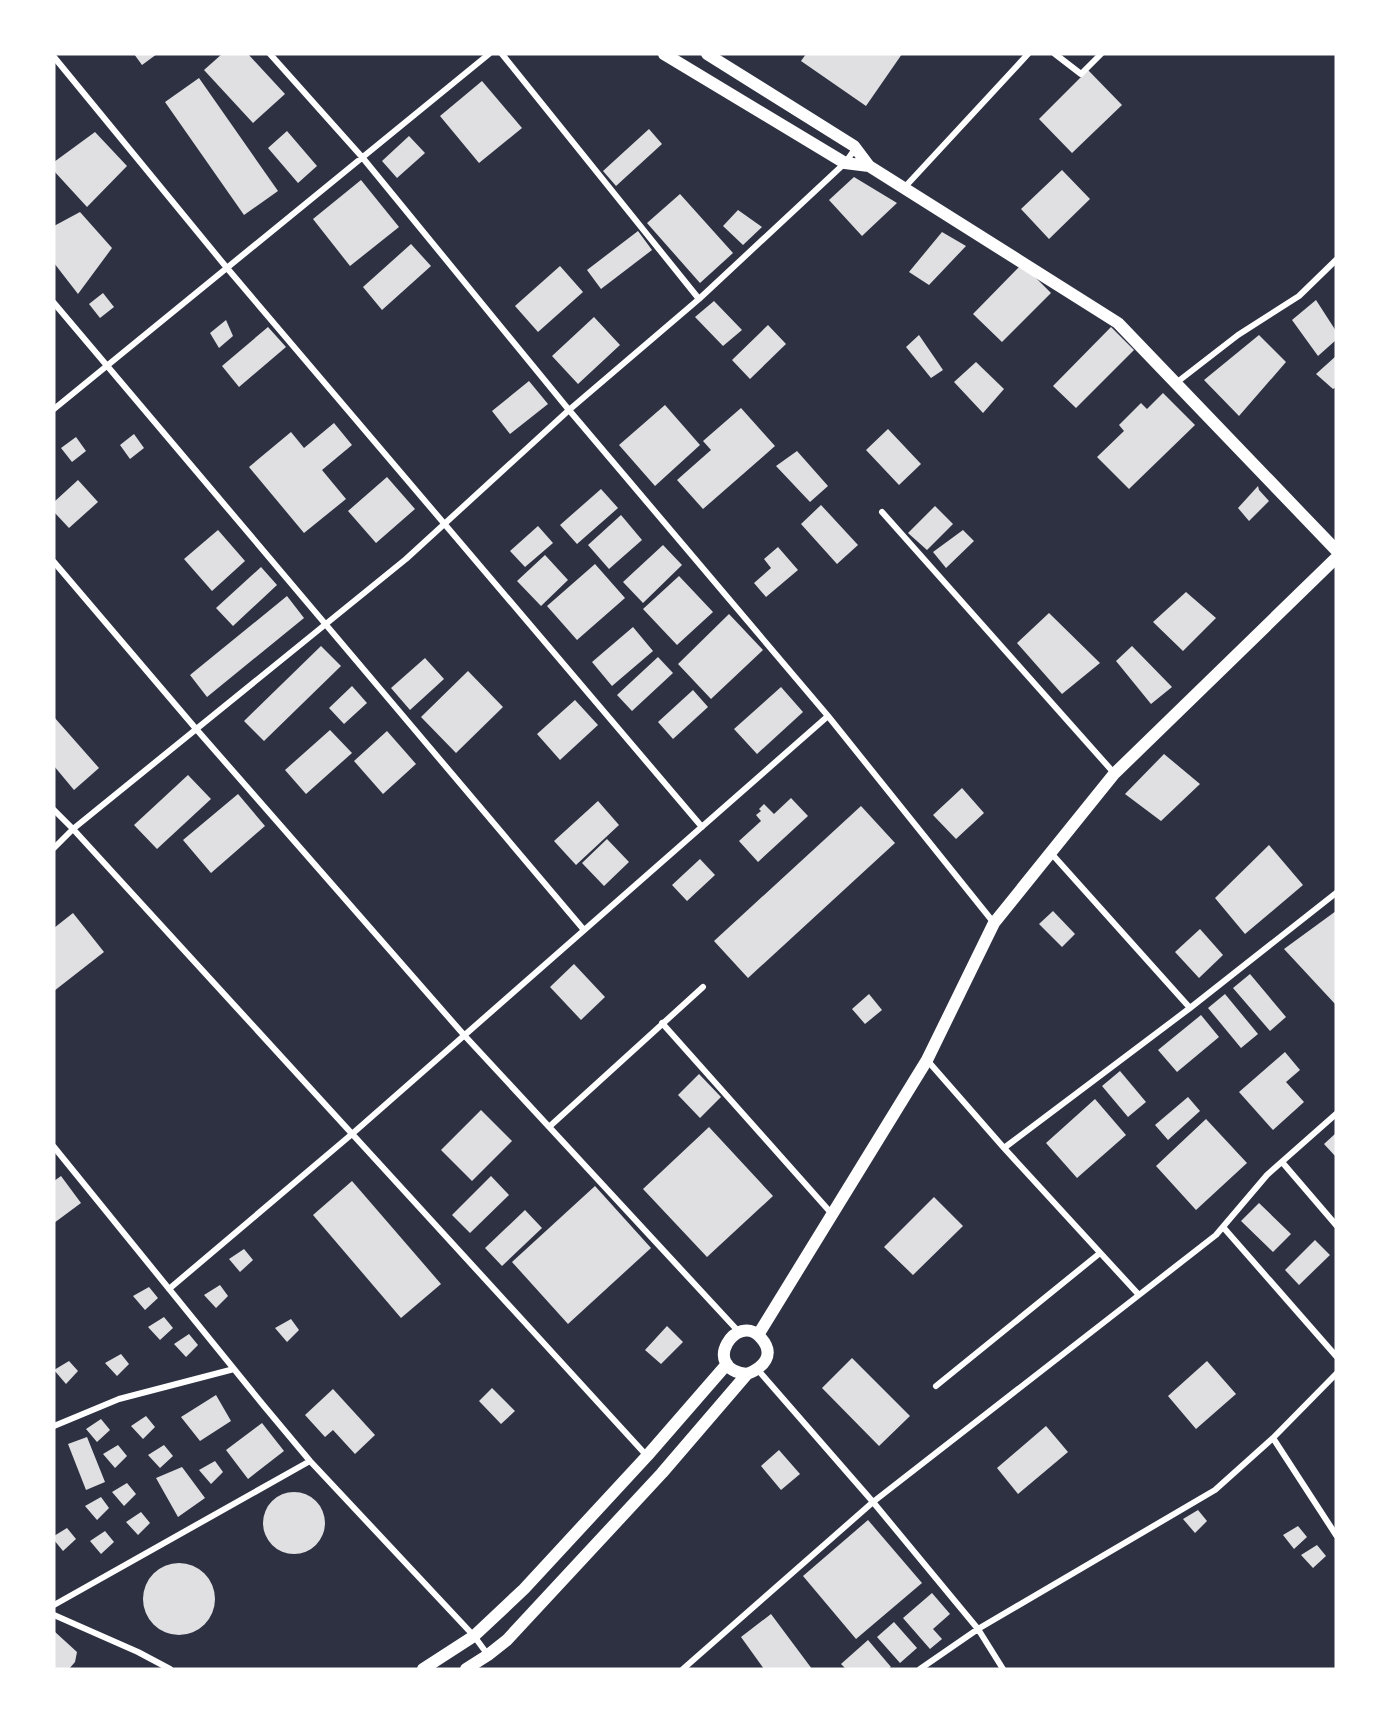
<svg xmlns="http://www.w3.org/2000/svg" width="1390" height="1723" font-family="Ubuntu,sans-serif">
<rect width="100%" height="100%" fill="#2d3142"/>
<path fill="#e0e0e3" d="M134 54H157L142 65Z
M222 54H248L285 94 253 123 204 70Z
M806 54H902L866 106 801 61Z
M1088 70 1122 105 1072 153 1039 119Z
M199 78 278 191 244 215 165 102Z
M482 81 522 128 479 163 440 116Z
M649 129 662 144 616 186 603 171Z
M287 131 317 166 298 183 268 148Z
M95 132 127 166 87 207 54 171V162Z
M409 136 425 153 397 178 382 161Z
M1062 170 1090 199 1049 239 1021 209Z
M854 177 897 203 862 236 829 200Z
M361 180 399 227 350 266 313 219Z
M680 194 733 253 700 283 647 223Z
M738 210 762 227 743 245 723 226Z
M80 212 112 248 78 294 54 263V226Z
M638 231 652 250 601 289 587 270Z
M942 232 966 246 929 285 909 272Z
M411 244 431 266 382 310 363 287Z
M1022 264 1051 293 1002 342 973 314Z
M560 266 583 292 538 332 515 306Z
M103 293 114 307 100 318 89 304Z
M1316 300 1336 331V340L1318 356 1292 320Z
M714 301 742 330 723 346 695 317Z
M594 317 620 345 578 384 552 356Z
M226 320 233 336 219 348 210 333Z
M768 325 786 344 750 379 732 360Z
M268 327 286 347 239 387 222 366Z
M1111 327 1134 350 1076 408 1053 386Z
M919 335 943 370 931 378 906 347Z
M1259 335 1286 362 1239 416 1204 380Z
M1336 356V387L1333 389 1316 374Z
M976 362 1004 389 983 413 954 382Z
M529 381 548 404 510 434 492 411Z
M1163 393 1195 425 1129 489 1097 457 1124 431 1119 425 1141 403 1147 409Z
M665 405 700 445 655 486 619 445Z
M741 408 775 446 703 509 677 480 711 450 703 441Z
M334 423 352 445 322 470 346 499 304 533 249 467 291 432 304 448Z
M888 429 921 464 899 485 866 450Z
M134 434 144 448 130 459 120 445Z
M76 437 86 451 72 462 61 448Z
M797 451 828 486 810 502 776 466Z
M387 477 415 509 376 543 348 511Z
M78 480 98 502 69 528 54 512V502Z
M1258 486 1259 490 1269 501 1249 521 1238 508Z
M601 489 618 508 577 544 560 525Z
M821 505 858 545 837 564 801 524Z
M935 506 953 524 927 550 908 533Z
M621 515 642 540 609 569 588 545Z
M538 526 553 543 525 567 510 551Z
M218 530 245 561 212 591 184 559Z
M963 530 974 541 946 568 933 552Z
M663 545 682 565 643 603 623 582Z
M778 547 798 570 766 597 754 583 771 568 764 559Z
M545 555 568 580 541 606 517 581Z
M595 564 625 598 577 640 547 606Z
M261 567 277 585 233 626 216 608Z
M679 576 713 612 677 645 643 609Z
M1186 592 1216 618 1183 651 1153 622Z
M287 596 304 618 207 697 190 675Z
M1049 613 1100 663 1062 694 1017 643Z
M729 614 763 650 711 699 678 664Z
M633 627 653 651 612 686 592 662Z
M321 646 341 666 264 741 244 721Z
M1132 646 1172 687 1151 704 1116 661Z
M658 657 673 673 632 711 617 695Z
M425 658 444 679 410 710 391 688Z
M468 671 503 707 456 753 421 717Z
M352 686 367 703 344 724 329 708Z
M781 687 803 712 757 754 734 729Z
M693 690 708 707 673 739 658 722Z
M575 700 598 725 560 760 537 734Z
M54 717 99 768 74 790 54 766Z
M330 730 352 753 306 794 285 770Z
M387 731 416 764 383 794 354 761Z
M1164 754 1200 784 1161 821 1125 794Z
M188 775 211 799 157 849 134 825Z
M962 788 984 813 956 839 933 815Z
M238 794 265 826 211 873 183 840Z
M791 798 808 816 758 862 739 841 761 821 756 815 761 811 759 809 764 804 774 814Z
M598 801 619 825 576 865 554 841Z
M861 806 895 843 748 978 714 941Z
M607 839 629 862 604 886 582 863Z
M1269 845 1303 885 1245 934 1215 898Z
M700 859 715 875 687 901 672 885Z
M1053 911 1075 934 1062 947 1039 924Z
M1336 911V1005L1284 949Z
M73 913 104 952 54 991V928Z
M1200 929 1223 955 1199 978 1175 952Z
M574 964 605 997 581 1020 550 987Z
M1250 974 1286 1017 1270 1031 1233 988Z
M869 994 882 1010 865 1024 852 1009Z
M1225 994 1258 1034 1241 1048 1208 1008Z
M1201 1015 1219 1037 1177 1072 1158 1050Z
M1285 1052 1300 1070 1286 1082 1304 1102 1273 1130 1239 1092Z
M1120 1071 1146 1102 1128 1117 1102 1086Z
M699 1074 721 1097 700 1118 678 1095Z
M1188 1097 1200 1111 1168 1140 1155 1125Z
M1095 1099 1126 1135 1077 1178 1046 1143Z
M481 1110 512 1141 472 1181 441 1150Z
M1206 1119 1247 1163 1196 1210 1156 1166Z
M709 1127 773 1196 707 1257 643 1189Z
M1336 1133V1157L1324 1144Z
M61 1176 81 1203 54 1223V1181Z
M491 1176 509 1195 470 1233 452 1215Z
M352 1181 441 1284 401 1318 313 1215Z
M595 1186 651 1248 568 1324 512 1262Z
M934 1197 963 1226 913 1275 884 1247Z
M1259 1203 1291 1234 1273 1252 1241 1221Z
M525 1210 542 1228 502 1266 485 1248Z
M1315 1240 1330 1255 1299 1285 1285 1270Z
M244 1249 253 1260 240 1272 229 1259Z
M220 1285 228 1296 216 1308 204 1295Z
M149 1287 158 1298 145 1310 133 1296Z
M164 1317 173 1328 160 1340 148 1327Z
M291 1319 299 1330 287 1342 275 1328Z
M667 1326 683 1342 661 1364 645 1350Z
M189 1334 198 1345 186 1357 174 1344Z
M121 1354 129 1364 117 1376 105 1363Z
M852 1358 910 1416 879 1446 822 1388Z
M69 1361 78 1371 66 1384 54 1370Z
M1207 1361 1236 1394 1196 1429 1168 1396Z
M492 1388 515 1411 501 1424 479 1401Z
M333 1389 375 1435 355 1454 333 1430 325 1437 305 1415Z
M216 1395 231 1421 200 1441 181 1417Z
M146 1416 155 1427 143 1439 131 1426Z
M101 1419 110 1430 97 1442 86 1429Z
M262 1423 284 1451 248 1479 226 1450Z
M1046 1426 1068 1452 1018 1494 997 1468Z
M87 1437 105 1482 86 1490 68 1444Z
M118 1445 127 1456 115 1468 103 1454Z
M164 1445 173 1456 160 1468 148 1455Z
M779 1450 800 1474 781 1490 761 1466Z
M215 1461 223 1472 211 1484 199 1470Z
M182 1467 205 1498 178 1517 156 1478Z
M127 1483 136 1494 124 1506 112 1492Z
M263 1523a31 31 0 1 1 62 0a31 31 0 1 1-62 0Z
M101 1497 109 1508 97 1520 85 1506Z
M1198 1510 1207 1521 1195 1533 1183 1519Z
M141 1512 150 1523 138 1535 126 1522Z
M868 1520 922 1583 856 1639 803 1576Z
M1298 1526 1307 1537 1294 1549 1283 1535Z
M67 1528 76 1539 63 1551 54 1540V1536Z
M105 1531 114 1542 101 1554 90 1541Z
M1317 1545 1326 1556 1313 1568 1301 1555Z
M143 1599a36 36 0 1 1 72 0a36 36 0 1 1-72 0Z
M932 1593 950 1614 933 1629 942 1639 930 1649 903 1618Z
M771 1614 812 1669H764L741 1637Z
M894 1622 917 1648 900 1663 877 1637Z
M54 1631 77 1652 75 1662 69 1669H54Z
M868 1640 891 1667 888 1669H846L841 1664Z"/>
<g fill="none" stroke-linecap="round" stroke-linejoin="round">
<path stroke="#fff" stroke-width="6" d="M270 54 362 157 569 410 828 716 994 923
M502 54 699 299
M1055 54 1081 74 1101 54
M54 57 227 268 702 827
M904 188 1028 54
M54 303 584 930
M1176 383 1238 335 1299 296 1336 260
M54 409 489 54
M882 512 1114 773
M54 562 197 730 464 1035 739 1332
M54 810 73 829 647 1456
M54 848 73 829 406 559 569 410 699 299 845 163 855 149
M1051 853 1190 1008
M662 1023 832 1214
M927 1060 1004 1148 1190 1008 1336 893
M549 1127 703 987
M54 1147 264 1406 310 1461 474 1636 488 1655
M1004 1148 1139 1295 1216 1235 1267 1175 1336 1114
M1282 1162 1336 1225
M1223 1227 1336 1356
M169 1289 352 1134 828 716
M758 1370 873 1502 1139 1295
M936 1386 1100 1253
M54 1426 119 1399 234 1369
M1273 1438 1336 1535
M54 1605 310 1461
M54 1615 138 1652 170 1669
M683 1669 873 1502 978 1629 1215 1490 1273 1438 1336 1374
M920 1669 978 1629 1003 1669"/>
<path stroke="#fff" stroke-width="12" d="M664 54 845 163 869 166 1118 323 1336 550
M707 54 854 146 869 166
M758 1335 927 1060 994 923 1114 774 1336 558
M423 1669 474 1636 524 1589 647 1456 727 1364
M466 1669 488 1655 507 1640 662 1473 747 1374C763 1368 776 1355 761 1338 737 1310 699 1369 747 1374"/>
</g>
<rect width="1390" height="1723" fill="none" stroke="#ffffff" stroke-width="111"/>
</svg>
